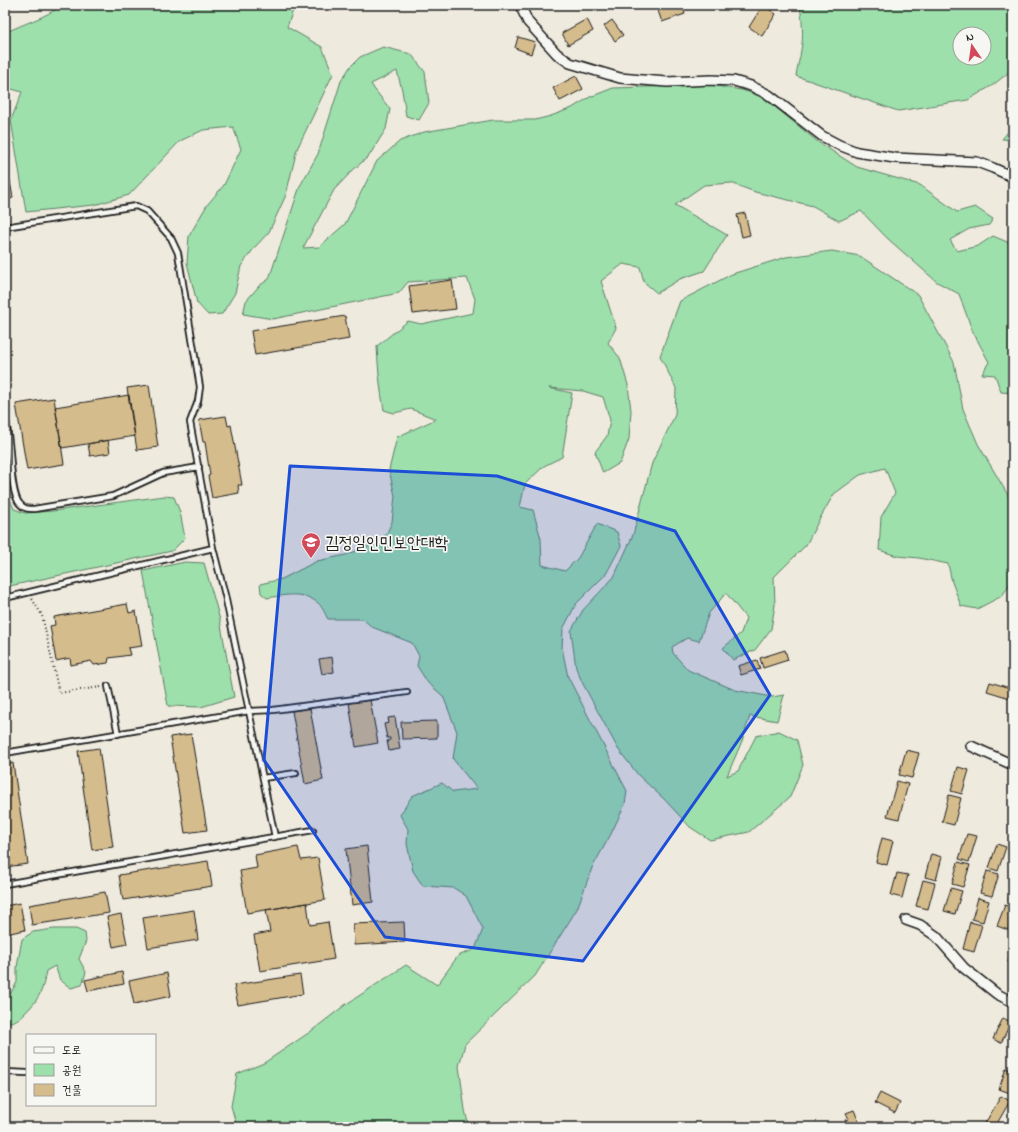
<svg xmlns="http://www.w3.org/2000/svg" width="1018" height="1132" font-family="'Indie Flower','Poor Story',sans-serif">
<rect width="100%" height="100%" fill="#efeade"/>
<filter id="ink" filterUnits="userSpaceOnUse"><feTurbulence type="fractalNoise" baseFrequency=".025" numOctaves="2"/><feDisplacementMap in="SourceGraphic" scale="8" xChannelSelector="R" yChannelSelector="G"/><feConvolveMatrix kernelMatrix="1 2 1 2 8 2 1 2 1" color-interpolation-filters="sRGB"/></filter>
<g filter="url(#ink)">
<path fill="#9de0ac" stroke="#5c7e64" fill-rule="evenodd" d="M62 5H295L287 27 322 47 333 74 297 149 286 195 269 232 255 247 241 266 235 293 222 314 208 315 197 303 187 263 189 236 207 205 224 185 241 149 233 127 203 130 180 141 129 195 94 205 26 212 11 120 22 92 5 87V33C24 23 45 18 62 5Z
M800 5H1013V69L993 85 968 100 898 111 796 76C797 67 800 59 801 50 804 36 802 20 800 5ZM960 34H984V58H960Z
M383 47 411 54 425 72 429 103 419 120 406 116 402 90 397 71 371 84 375 90 390 109 386 129 369 156 352 171 334 190 303 248 319 247 345 224 377 161 400 141 424 132 493 120H535L551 116 572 108 590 97 613 88 709 85 742 90 763 97 818 142 857 167 920 185 957 212 975 207 993 219 989 225 969 229 950 240 957 251 978 246 993 236 1012 244 1013 245V393L1001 392 995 375 982 374 989 362 972 330 959 294 937 282 887 238 861 211 839 221 813 206 755 192 731 183 704 185 675 205 727 235 704 271 680 279 657 293 644 282 640 267 623 264 601 281 616 328 608 343 620 358 628 385 631 411 629 439 620 463 603 473 595 452 607 436 610 420 603 397 583 391 549 388 572 393 562 457 544 466 525 484 520 507 533 510 541 539 542 565 565 571 578 558 597 524 617 532 621 546 606 574 576 604 563 629 562 648 568 677 627 791 625 804 611 834 592 868 577 909 535 976 465 1044 459 1066 465 1110 469 1127H237L231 1106 237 1074 264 1063 310 1032 345 1005 406 965 437 985 458 956 475 949 483 929 466 896 454 888 423 886 413 871 407 844 408 829 400 815 412 796 442 783 453 792 477 789 453 759 457 732 443 696 428 683 417 666 419 656 412 643 372 627 363 619H328C325 614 322 606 318 603 303 591 285 595 267 598L261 593 260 584 282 579 317 561 346 555 369 546 386 535 392 522 395 496 389 470 397 437 436 419 411 409 394 413 384 410C380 389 378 368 377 346L408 321 421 324 473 313 475 299 467 278 408 282 399 293 273 319 243 314 246 301 259 286 269 279 300 186 318 154 341 81 350 67 360 57Z
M1013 126V140L1002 139Z
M832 251 860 256 918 295 954 362 963 409 978 444 1012 502 1013 579 1002 596 977 609 961 606 952 582 948 564 919 558 897 556 879 550 881 517 895 493 885 468 860 475 834 494 819 520 806 545 774 577 775 605 771 629 755 650 733 660 723 648 741 633 746 618 726 593 709 613 699 641 687 638 672 647 673 653 688 670 735 690 772 697 784 695 777 721 750 716 742 741 727 776 738 771 756 736 779 731 797 740 803 765 790 797 749 832 710 840 690 827 664 799 639 776 618 749 583 684 576 668 571 631 583 610 614 577 633 535 652 463 675 415 676 388 660 356 680 301 732 274 786 257Z
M5 477 9 497 14 509 25 513 53 511 164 496 174 497 180 512 185 538 172 551 5 587Z
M185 562 204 563 220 620 234 697 201 707 168 706 143 571Z
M54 929H76L85 933 86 941 79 959 86 972 82 985 71 988 60 980 55 966 46 971C43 990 40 998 26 1012 19 1019 15 1022 5 1023V999L9 996 17 982V967L22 939 33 932Z"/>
<path fill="#d5bc8c" stroke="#1c1c1c" d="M656 5H682L685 14 662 22Z
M763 5 776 14 762 36 749 27Z
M587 19 593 31 568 45 562 33Z
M612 20 623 35 615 41 604 26Z
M518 37 535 42 531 54 515 48Z
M576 76 583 89 560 101 553 88Z
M5 153 13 198 5 200Z
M745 213 750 235 742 237 737 215Z
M452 280 456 309 413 314 409 286Z
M345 316 349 339 255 355 251 331Z
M149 385 158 447 137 450 127 388Z
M129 395 135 436 62 448 55 407Z
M54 398 64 464 27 470 16 404Z
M226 416 228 426 231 425 242 485H238L239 493 212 498 208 476 210 475 205 442H203L199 420Z
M108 440 110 453 90 456 88 444Z
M127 604 129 613 136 611 142 646 128 648 130 655 109 658 108 663 94 665 91 661 71 665 70 658 56 661 50 626 55 625 54 617Z
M785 650 788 660 763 668 760 658Z
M332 657 334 672 322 674 319 659Z
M757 660 760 669 741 675 738 666Z
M990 682 1013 689V699L987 691Z
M370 700 378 743 356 747 349 703Z
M310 708 323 780 305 784 292 711Z
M395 717 400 749 389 751 387 741 390 740V738H387L384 724 389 723 388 718Z
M437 721V738L402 739 401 722Z
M191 734 207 830 185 833 170 737Z
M99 748 113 847 92 850 78 751Z
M906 750 919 753 912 778 899 775Z
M13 763 28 864 5 867V765Z
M958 767 969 770 962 794 951 791Z
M897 781 908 784 899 819 887 816Z
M949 795 961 798 954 825 942 822Z
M967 834 977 836 969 862 959 859Z
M882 838 893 841 887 865 876 862Z
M997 844 1006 847 998 871 989 868Z
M367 846 373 902 352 905 346 849Z
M298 847 301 860 318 858 325 900 247 913 240 871 257 868 255 855Z
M931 854 942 857 936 880 925 877Z
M208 861 212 886 123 900 119 875Z
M958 862 970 865 963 887 952 884Z
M987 871 999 874 992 896 980 893Z
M897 873 908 875 902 898 891 895Z
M923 880 935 883 928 909 916 906Z
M951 888 962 891 955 914 944 911Z
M1013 888V902L1008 900Z
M105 892 109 913 32 925 29 905Z
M978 898 989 901 983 922 972 919Z
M20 903 25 930 5 934V906Z
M307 903 310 925 328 922 334 959 260 971 254 935 270 932 266 910Z
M1005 905 1013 908V917L1008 930 997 926Z
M194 910 198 940 148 948 143 918Z
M121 914 127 944 113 947 107 917Z
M404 922 405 942 354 945 353 924Z
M970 922 982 925 974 952 963 949Z
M1013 949V964L1008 962Z
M122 972 124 984 88 991 85 980Z
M167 973 171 996 134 1004 129 981Z
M300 975 303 994 238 1005 234 985Z
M1003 1018 1011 1022 1001 1043 993 1039Z
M1006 1068 1013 1071V1084L1010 1093 999 1089Z
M880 1093 900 1103 895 1113 875 1103Z
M1001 1096 1010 1101 995 1127H983Z
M854 1110 861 1127H848L845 1120 849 1119 846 1113Z"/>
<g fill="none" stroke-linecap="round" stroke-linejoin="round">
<defs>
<path id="lane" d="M5 227 136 206 147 211 171 238 178 253 200 387 198 401 190 422 213 548 225 595 275 837
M5 416C7 425 8 434 9 443 11 457 11 495 20 504 24 509 28 509 34 509L113 496 163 473 199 467
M5 598 213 548
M108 686 118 734
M5 753 249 711 273 710 407 692
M263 778 296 773
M5 884 313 830
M5 1072 27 1073"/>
<path id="street" d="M520 5 528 22 557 54 570 63 620 78 642 80 667 82 711 80 734 81 751 86 769 95 822 136 839 145 857 152 895 158 977 162 993 168 1013 177
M971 746 1013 765
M906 920 920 925 936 936 964 968 997 994 1013 1002"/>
</defs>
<use href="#lane" stroke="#1c1c1c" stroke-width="8"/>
<use href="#street" stroke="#1c1c1c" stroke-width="12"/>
<path stroke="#1c1c1c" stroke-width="2" stroke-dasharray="1 3" stroke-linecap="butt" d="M32 599 42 615 59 693 101 687"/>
<use href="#lane" stroke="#f6f6f2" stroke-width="4.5"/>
<use href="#street" stroke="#f6f6f2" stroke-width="9"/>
</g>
</g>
<path fill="#1d4ed8" fill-opacity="0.2" stroke="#1d4ed8" stroke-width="3" stroke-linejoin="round" d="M290 466 497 476 675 531 770 695 583 961 385 937 264 760Z"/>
<defs>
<symbol id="university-pin" viewBox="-11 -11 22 30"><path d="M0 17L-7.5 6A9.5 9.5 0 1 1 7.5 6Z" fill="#d1495b" stroke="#f6f6f2"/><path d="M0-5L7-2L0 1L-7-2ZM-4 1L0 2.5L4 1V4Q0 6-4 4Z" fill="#fff"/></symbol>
</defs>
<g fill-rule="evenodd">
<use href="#university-pin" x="300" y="531" width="22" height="30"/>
</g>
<g text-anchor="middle" stroke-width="3.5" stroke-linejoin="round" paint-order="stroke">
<g font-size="17" fill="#1c1c1c" stroke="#f6f6f2" text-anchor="start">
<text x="325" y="548">김정일인민보안대학</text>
</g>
</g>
<rect width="1018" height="1132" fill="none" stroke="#f6f6f2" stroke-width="20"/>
<rect x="10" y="10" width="998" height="1112" fill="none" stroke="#1c1c1c" stroke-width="1.5" filter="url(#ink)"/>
<rect x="26" y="1034" width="130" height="72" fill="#f6f6f2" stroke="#9f9f9c"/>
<rect x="34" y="1047" width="20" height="6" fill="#f6f6f2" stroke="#9f9f9c"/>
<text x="62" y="1054" font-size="12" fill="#1c1c1c">도로</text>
<rect x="34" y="1064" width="20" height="12" fill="#9de0ac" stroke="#9f9f9c"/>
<text x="62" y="1074" font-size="12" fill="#1c1c1c">공원</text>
<rect x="34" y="1084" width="20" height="12" fill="#d5bc8c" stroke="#9f9f9c"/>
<text x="62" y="1094" font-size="12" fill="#1c1c1c">건물</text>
<g transform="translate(972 46) rotate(347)"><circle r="19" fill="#f6f6f2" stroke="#9f9f9c"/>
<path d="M0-3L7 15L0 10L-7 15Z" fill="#d1495b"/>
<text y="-6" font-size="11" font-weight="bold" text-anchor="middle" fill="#1c1c1c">N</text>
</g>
</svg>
